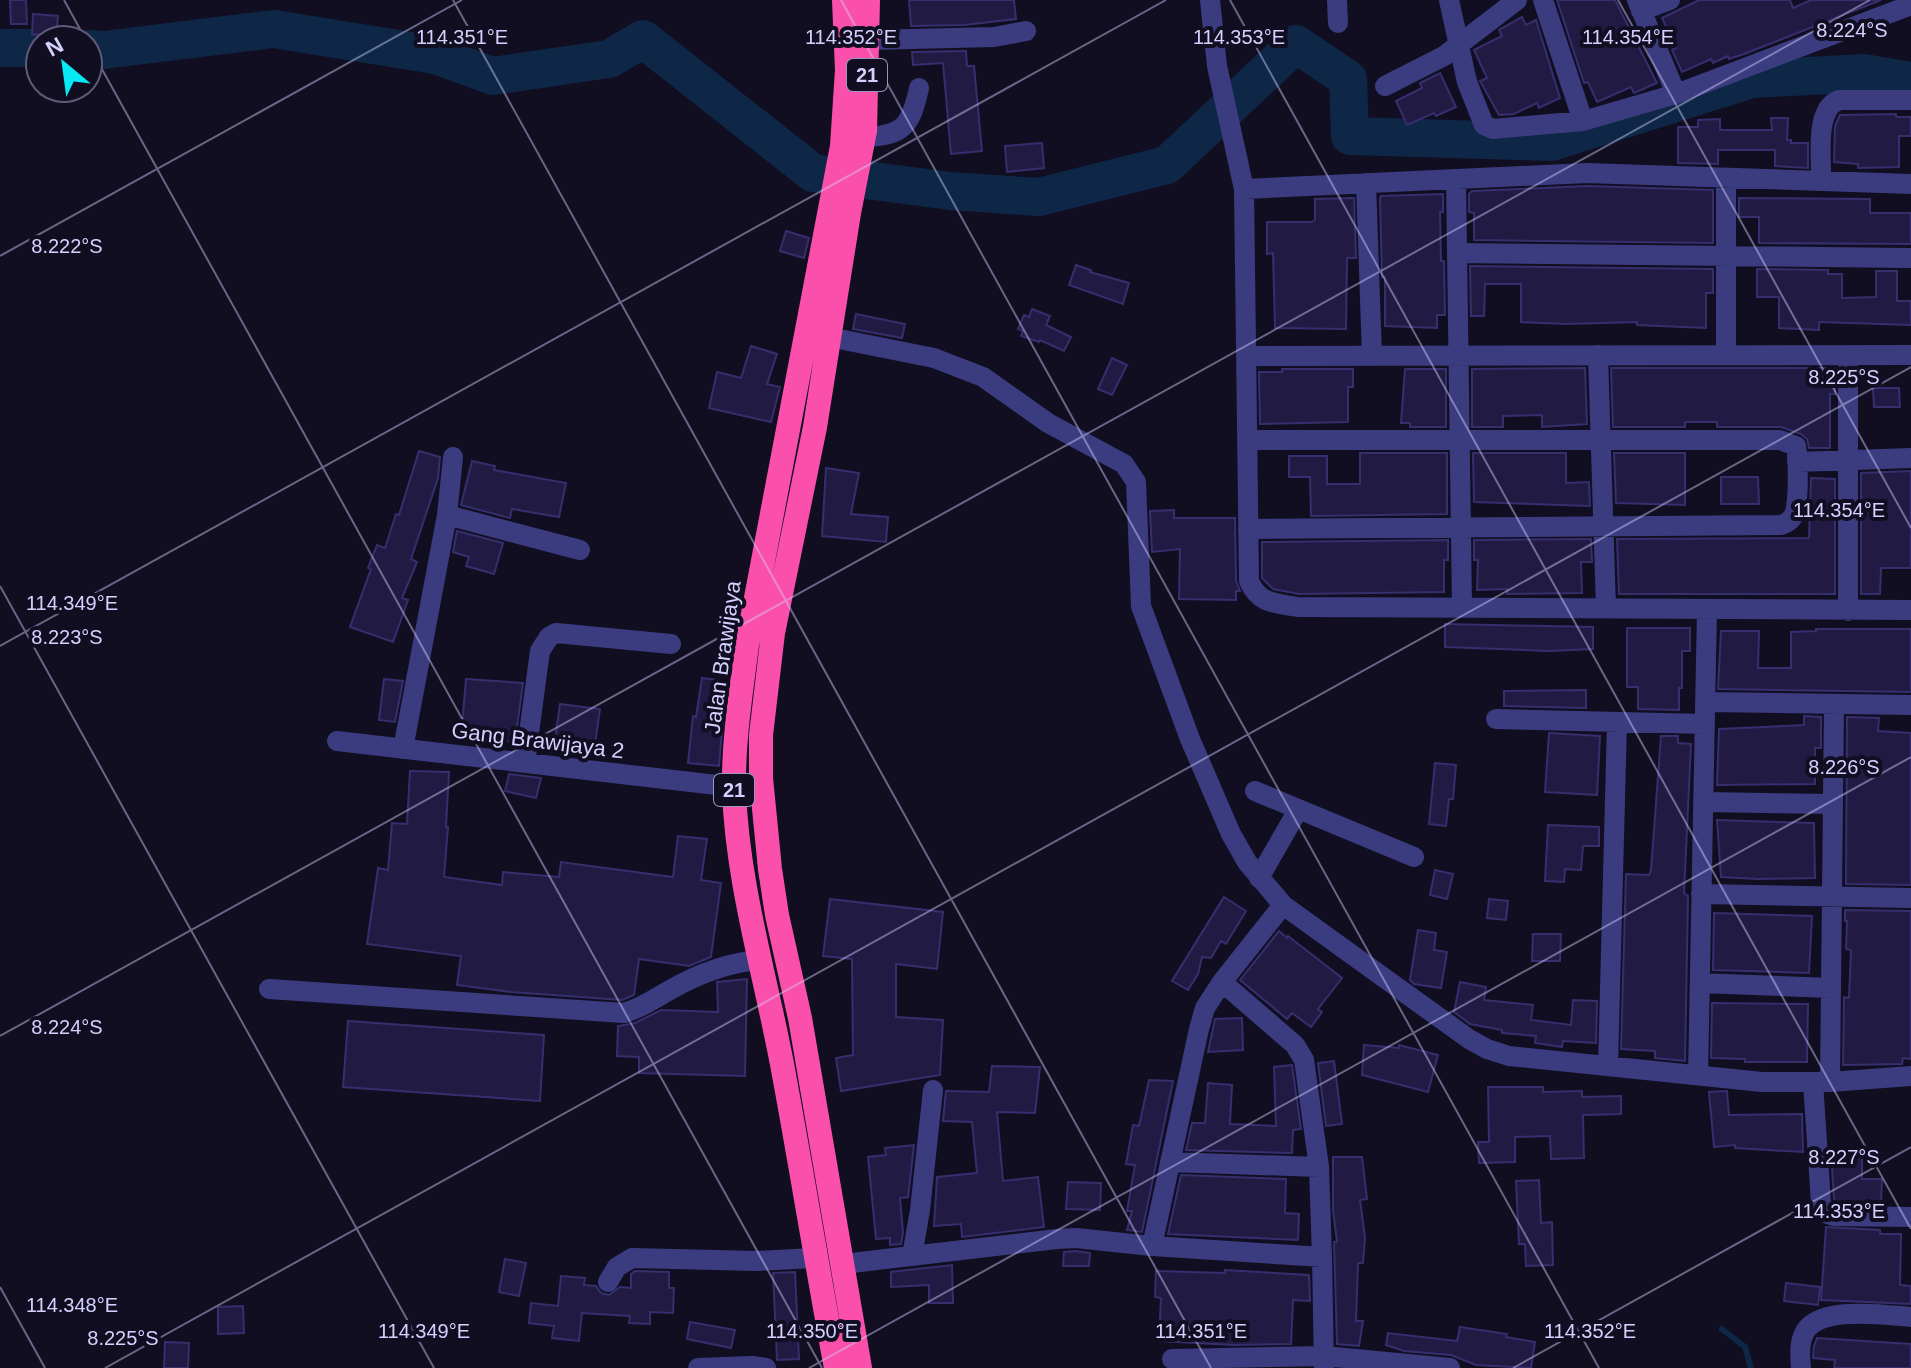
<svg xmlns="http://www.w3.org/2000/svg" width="1911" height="1368" font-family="Helvetica,sans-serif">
<rect width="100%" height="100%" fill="#110e22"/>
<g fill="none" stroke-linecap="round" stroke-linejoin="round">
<path stroke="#0e2747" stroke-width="6" d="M1722 1329 1745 1347 1751 1368"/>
<path stroke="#0e2747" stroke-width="38" d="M0 48H40
M88 49 104 50 274 29 435 55 493 76 609 59 643 39 813 173 950 191 1039 197 1167 165 1296 44 1348 79 1350 136 1552 142 1752 79 1864 73 1911 81"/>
</g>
<path fill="#211b43" stroke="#372e6e" stroke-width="2" d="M10 0H26L27 24H11Z
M909 0H1014L1016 19 964 25 911 26Z
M1557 0H1615L1657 83 1634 93 1631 87 1597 102 1588 82 1584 83Z
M1699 0H1790L1793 8 1811 0H1881L1744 54 1729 59 1728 56 1713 63 1711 59 1682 72 1672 50 1676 48 1662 18Z
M33 14 58 16 56 36 32 34Z
M1522 17 1526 25 1536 20 1560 98 1539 108 1537 103 1514 114 1499 115 1480 81 1487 78 1474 50 1502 36 1499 30Z
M966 51 967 66H974L982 151 951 154 943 63 913 65 912 52Z
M1440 73 1456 107 1436 116 1434 113 1407 125 1396 101 1422 88 1420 83Z
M1896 114V117H1911V136H1899V167L1858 168V164L1834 162 1835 126 1840 115Z
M1771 118H1788L1787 140H1791V143H1808V168L1775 166V150H1718V164L1678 163V127H1698V120L1720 119V130H1772Z
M1042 143 1044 168 1007 172 1005 146Z
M1587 186 1713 190V243L1474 240V213L1469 212V194L1472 191Z
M1443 194V212H1440L1441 261H1444L1445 315H1437V328L1385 326V277H1382L1380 198 1381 196Z
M1354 198 1356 258H1347L1346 329 1275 328 1273 253 1267 254V222H1312L1315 220V199Z
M1739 198 1870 199V213H1911V244L1759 243V217H1739Z
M786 231 809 238 804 258 780 251Z
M1076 265 1091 270 1090 272 1129 283 1123 304 1069 285Z
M1470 266 1713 269V293H1706V328L1637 325V322L1566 324 1521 322V284H1485L1484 316H1471Z
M1757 269 1828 270V274H1842V298L1876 297V271H1897V301H1911V325L1819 322V330L1779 328V297H1757Z
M1032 309 1050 316 1046 325 1071 337 1064 351 1040 340 1039 342 1021 336 1023 331 1018 329 1024 315 1029 317Z
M856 314 905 324 902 338 853 329Z
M751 346 777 354 767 384 780 387 771 422 709 408 717 372 741 378Z
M1112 358 1127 365 1112 395 1098 389Z
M1585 368 1587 424 1542 427V415L1503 416V427H1472V369Z
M1611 368H1835V394H1830V448H1809L1807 439 1801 434 1781 427H1717V422H1685V427H1613Z
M1282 369H1353V387H1348V422L1260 424 1259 372H1282Z
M1405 369H1446V427H1410V423H1401Z
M1873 388H1899L1900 407H1874Z
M419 451 440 457 438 478 411 559 417 562 402 598 408 600 393 642 350 627 371 569 368 568 377 545 385 548 396 514 399 515Z
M1360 453H1447V514L1311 516 1310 477H1289V456H1327V484H1360Z
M1473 453H1566V483L1589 482 1590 506 1474 502Z
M1614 453H1685V505L1616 503Z
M472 461 495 466 494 470 566 483 559 517 512 509 510 518 461 505Z
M826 468 859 473 851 514 888 517 886 542 822 536Z
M1911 471V568H1881L1880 594H1861V473Z
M1721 477H1758L1759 504H1721Z
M1811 478 1835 479V594H1619L1617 539 1809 538Z
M1174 510V518H1235L1236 581 1240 591H1236V600L1179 599 1180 549 1152 552 1150 511Z
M457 531 503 543 494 574 466 566 469 557 453 552Z
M1591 539 1592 562H1581L1582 593 1507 594V589L1477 590 1478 560H1474V540Z
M1448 540V560H1444V592L1299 594 1273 589 1262 578V542Z
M1445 624 1593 627V649L1549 651 1445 647Z
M1627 628H1690V651H1682V688H1679V710L1638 709V687H1627Z
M1816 629H1911V692L1718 689 1721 631H1759L1758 668H1791V632L1816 631Z
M702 678 719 680 713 718 723 719 719 766 688 763 693 716 696 717Z
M384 679 403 681 395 722 379 720Z
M466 679 523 683 515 742 461 737Z
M1586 690V708L1504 706V691Z
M560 704 600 709 595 744 555 739Z
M1804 716 1821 717V748H1815V784L1717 785 1719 729 1804 725Z
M1847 717 1879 718 1878 731 1911 733V885L1846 884Z
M1549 733 1600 736 1597 795 1545 792Z
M1661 736H1678V743L1691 744 1684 893 1688 896 1685 1061 1655 1058V1051L1621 1049 1626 874 1649 875 1651 870Z
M1435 763 1456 765 1453 799H1449L1446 826 1429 824Z
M410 771 449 772 446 827H448L444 877 502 885 503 872 559 877 561 862 673 877 678 836 707 839 701 880 721 883 711 957 689 966 639 959 634 995 622 1000 511 992 457 985 461 956 367 944 378 868 388 870 392 823 407 824Z
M509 774 541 778 536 798 505 791Z
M1717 820 1814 823 1815 878 1758 879 1721 877Z
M1548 825 1599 827V846H1583L1581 870 1565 869 1564 882 1545 881Z
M1435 870 1453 874 1447 899 1430 895Z
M1224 897 1246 911 1226 944 1221 941 1211 958 1202 957 1198 974 1188 990 1172 981Z
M830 899 943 912 937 969 896 964V1017L943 1020 940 1075 841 1091 836 1058 853 1055 852 959 823 956Z
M1489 899 1508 901 1506 920 1487 918Z
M1845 910 1911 911V1059L1903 1058 1902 1064 1843 1065 1844 997 1849 998 1851 950 1846 949 1847 921H1845Z
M1714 913 1812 916 1809 973 1713 970Z
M1418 930 1436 933 1434 950 1447 952 1441 988 1414 984 1410 980Z
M1279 931 1287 938 1288 936 1342 978 1318 1009 1322 1012 1311 1027 1292 1013 1287 1019 1240 980Z
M1533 934H1561L1560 961H1532Z
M747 979 745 1076 639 1073V1057L617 1056 618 1026 635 1023 661 1010 718 1012 717 982Z
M1460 982 1486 987 1484 1000 1533 1005 1531 1020 1571 1025 1573 1000 1597 1001 1596 1043 1563 1041 1562 1047 1535 1043 1536 1036 1502 1033V1030L1470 1024 1454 1012Z
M1712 1003 1808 1004 1807 1062H1745V1059L1711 1058Z
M1242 1018 1243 1050 1208 1052 1215 1019Z
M348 1021 544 1035 540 1101 343 1087Z
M1364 1045 1399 1048V1045L1438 1055 1428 1092 1362 1075Z
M1334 1061 1342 1124 1326 1126 1318 1063Z
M1292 1065 1301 1129 1293 1130 1292 1153 1186 1150 1192 1123H1205L1208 1083 1232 1085 1230 1124 1276 1126 1274 1067Z
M992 1066 1040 1067 1035 1113 997 1112 1003 1181 1038 1177 1044 1227 962 1237 961 1224 934 1226 937 1177 977 1173 972 1122 943 1121 946 1091 989 1092Z
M1149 1080 1173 1081 1142 1232 1127 1230 1132 1211H1127L1135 1165 1126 1164 1133 1125 1139 1126Z
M1488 1087H1543V1092L1582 1091V1097L1621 1096V1114L1583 1115 1584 1158 1551 1159 1550 1136 1515 1137V1162L1479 1163 1478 1142H1489Z
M1727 1091 1729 1115 1802 1114 1803 1152 1735 1148V1145L1714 1147 1709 1092Z
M914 1145 908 1197 900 1198 903 1233 901 1244 890 1245V1238L876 1239 868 1157 886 1155 885 1148Z
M1831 1152H1862V1179H1882L1881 1204 1836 1203 1834 1199Z
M1333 1157H1362L1367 1199 1360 1200 1365 1237 1363 1263H1358L1356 1321H1363L1359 1346 1337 1344 1334 1242H1337L1333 1210Z
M1181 1175 1286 1179 1285 1213 1299 1214 1298 1240 1168 1234Z
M1539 1180 1541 1223 1552 1222 1553 1265 1526 1266 1525 1244H1519L1516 1181Z
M1068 1182 1101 1183 1100 1210 1066 1209Z
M1826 1227 1880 1230V1234H1901L1900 1285 1911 1286V1304L1821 1300Z
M1076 1251 1090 1253 1089 1266H1063L1064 1252Z
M505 1259 526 1263 519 1296 499 1292Z
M952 1265 953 1303H929V1285L891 1287V1272Z
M1225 1270 1309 1275 1310 1301 1293 1300 1291 1344 1234 1345 1159 1341 1161 1298 1155 1297 1156 1271 1225 1273Z
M635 1271 669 1272V1288H674L673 1313 650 1312V1324L629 1323 630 1316 582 1313 579 1341 552 1338 554 1326 529 1323 531 1303 558 1306 561 1276 585 1278 584 1285 596 1286 601 1293 609 1295 620 1287 631 1288V1274Z
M795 1272 799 1359 777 1360 773 1273Z
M1786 1283 1820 1287 1818 1305 1784 1301Z
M243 1306 244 1333 218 1334V1307Z
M690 1322 735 1330 731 1348 687 1339Z
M1460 1327 1507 1334 1506 1337 1535 1342 1531 1368 1476 1365 1451 1355 1404 1351 1386 1345 1388 1333 1457 1341Z
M1817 1338 1911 1344V1368H1834L1835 1360 1813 1358 1814 1346Z
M165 1342 189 1343 188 1368H164Z"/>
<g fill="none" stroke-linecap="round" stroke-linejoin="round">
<path stroke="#3b3c80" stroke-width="20" d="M1210 0 1217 66 1244 189 1249 581C1259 604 1275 603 1298 607L1911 610
M1337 0 1338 23
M1449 0 1467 82 1484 125 1493 129 1583 121 1676 94 1911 5
M1543 0 1583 121
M1637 0 1676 94
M1641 11 1670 0
M869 40 994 37 1026 31
M1385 86 1444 56 1517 0
M864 137C904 136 911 125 919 88
M1726 178V355
M1456 179 1462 606
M1821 181C1822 157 1814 109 1839 100H1911
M1366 183 1372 356
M1244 189 1587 173 1911 184
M1457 253 1911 258
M829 337 934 358 983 377 1048 423 1124 464 1136 482 1141 606 1190 739 1231 834 1247 862 1283 905 1469 1039 1487 1049 1509 1056 1762 1082H1830L1911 1076
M1598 355 1606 608
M1246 356 1911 355
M1247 440H1780L1796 446C1798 460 1800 508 1792 518 1788 523 1786 523 1781 525L1248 529
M1797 462 1911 458
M447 515 580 550
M1848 611V355
M1705 702 1911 705
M1496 719 1705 724
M337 741 734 787
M403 749 447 515 453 457
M525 763 540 651 549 637 556 633 671 644
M1255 791 1414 857
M1703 802 1833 804
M1259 878 1298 810
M1701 894 1911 898
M1222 982 1295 1045 1304 1060 1319 1167 1322 1257 1152 1246 1199 1029 1205 1008Z
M1222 982 1283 905
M1700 983 1831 988
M269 989 624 1013C642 1008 654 999 670 990 698 974 728 962 761 960
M1608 1066 1617 722
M1698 1076 1707 609
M1813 1082 1821 1203 1828 1214 1834 1216 1911 1217
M1830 1082 1834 704
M1170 1162 1319 1167
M912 1256 920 1210 933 1090
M1322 1257 1324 1368
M843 1264 1057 1239 1076 1238 1152 1246
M608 1282 617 1267 632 1258 757 1261 814 1258
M1172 1359 1324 1356 1450 1368
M698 1368 752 1366 766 1368
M1801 1368C1800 1358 1799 1345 1803 1336 1814 1304 1885 1315 1911 1317"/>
<path stroke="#fa50ab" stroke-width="24" d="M836 1368C817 1267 801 1166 782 1064 765 974 737 882 734 790 733 742 741 693 747 645L842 146 847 70 844 0
M860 1368 800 1018 777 915 770 869 761 778V735L773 633 815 427 849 213 865 131 868 0"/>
</g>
<path fill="none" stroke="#d4d1fe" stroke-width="2" stroke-opacity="0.45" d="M64 0 86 40M453 0 1211 1368M841 0 1599 1368M1230 0 1911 1229M1618 0 1911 528M88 44 822 1368M0 256 462 0M0 586 434 1368M0 646 1166 0M0 1036 1870 0M0 1287 45 1368M105 1368 1911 367M809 1368 1911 757M1513 1368 1911 1147"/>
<g text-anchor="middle" stroke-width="8" stroke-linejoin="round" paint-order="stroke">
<g fill="#110e22" stroke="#9a96bc" stroke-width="2">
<rect x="847" y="59" width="40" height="32" rx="6"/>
<rect x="714" y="774" width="40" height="32" rx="6"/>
</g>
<g font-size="20" font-weight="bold" fill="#d4d1fe">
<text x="867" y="82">21</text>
<text x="734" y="797">21</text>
</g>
<g font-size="22" fill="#d4d1fe" stroke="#110e22">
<text transform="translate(722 657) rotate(-82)" y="8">Jalan Brawijaya</text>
<text transform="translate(538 740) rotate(7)" y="8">Gang Brawijaya 2</text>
</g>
</g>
<g font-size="20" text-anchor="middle" fill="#d4d1fe" stroke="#110e22" stroke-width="8" stroke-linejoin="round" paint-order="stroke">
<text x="1852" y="37">8.224°S</text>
<text x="462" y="44">114.351°E</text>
<text x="851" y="44">114.352°E</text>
<text x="1239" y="44">114.353°E</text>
<text x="1628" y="44">114.354°E</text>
<text x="67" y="253">8.222°S</text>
<text x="1844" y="384">8.225°S</text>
<text x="1839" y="517">114.354°E</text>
<text x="72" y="610">114.349°E</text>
<text x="67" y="644">8.223°S</text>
<text x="1844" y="774">8.226°S</text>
<text x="67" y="1034">8.224°S</text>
<text x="1844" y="1164">8.227°S</text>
<text x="1839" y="1218">114.353°E</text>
<text x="72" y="1312">114.348°E</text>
<text x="424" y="1338">114.349°E</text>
<text x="812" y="1338">114.350°E</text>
<text x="1201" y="1338">114.351°E</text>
<text x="1590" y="1338">114.352°E</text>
<text x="123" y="1345">8.225°S</text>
</g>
<g transform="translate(64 64) rotate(331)"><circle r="38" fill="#110e22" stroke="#5f5c7a" stroke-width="2"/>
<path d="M0-6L14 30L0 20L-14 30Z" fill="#07e9f4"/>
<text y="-12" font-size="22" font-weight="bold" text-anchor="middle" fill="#d4d1fe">N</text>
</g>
</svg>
